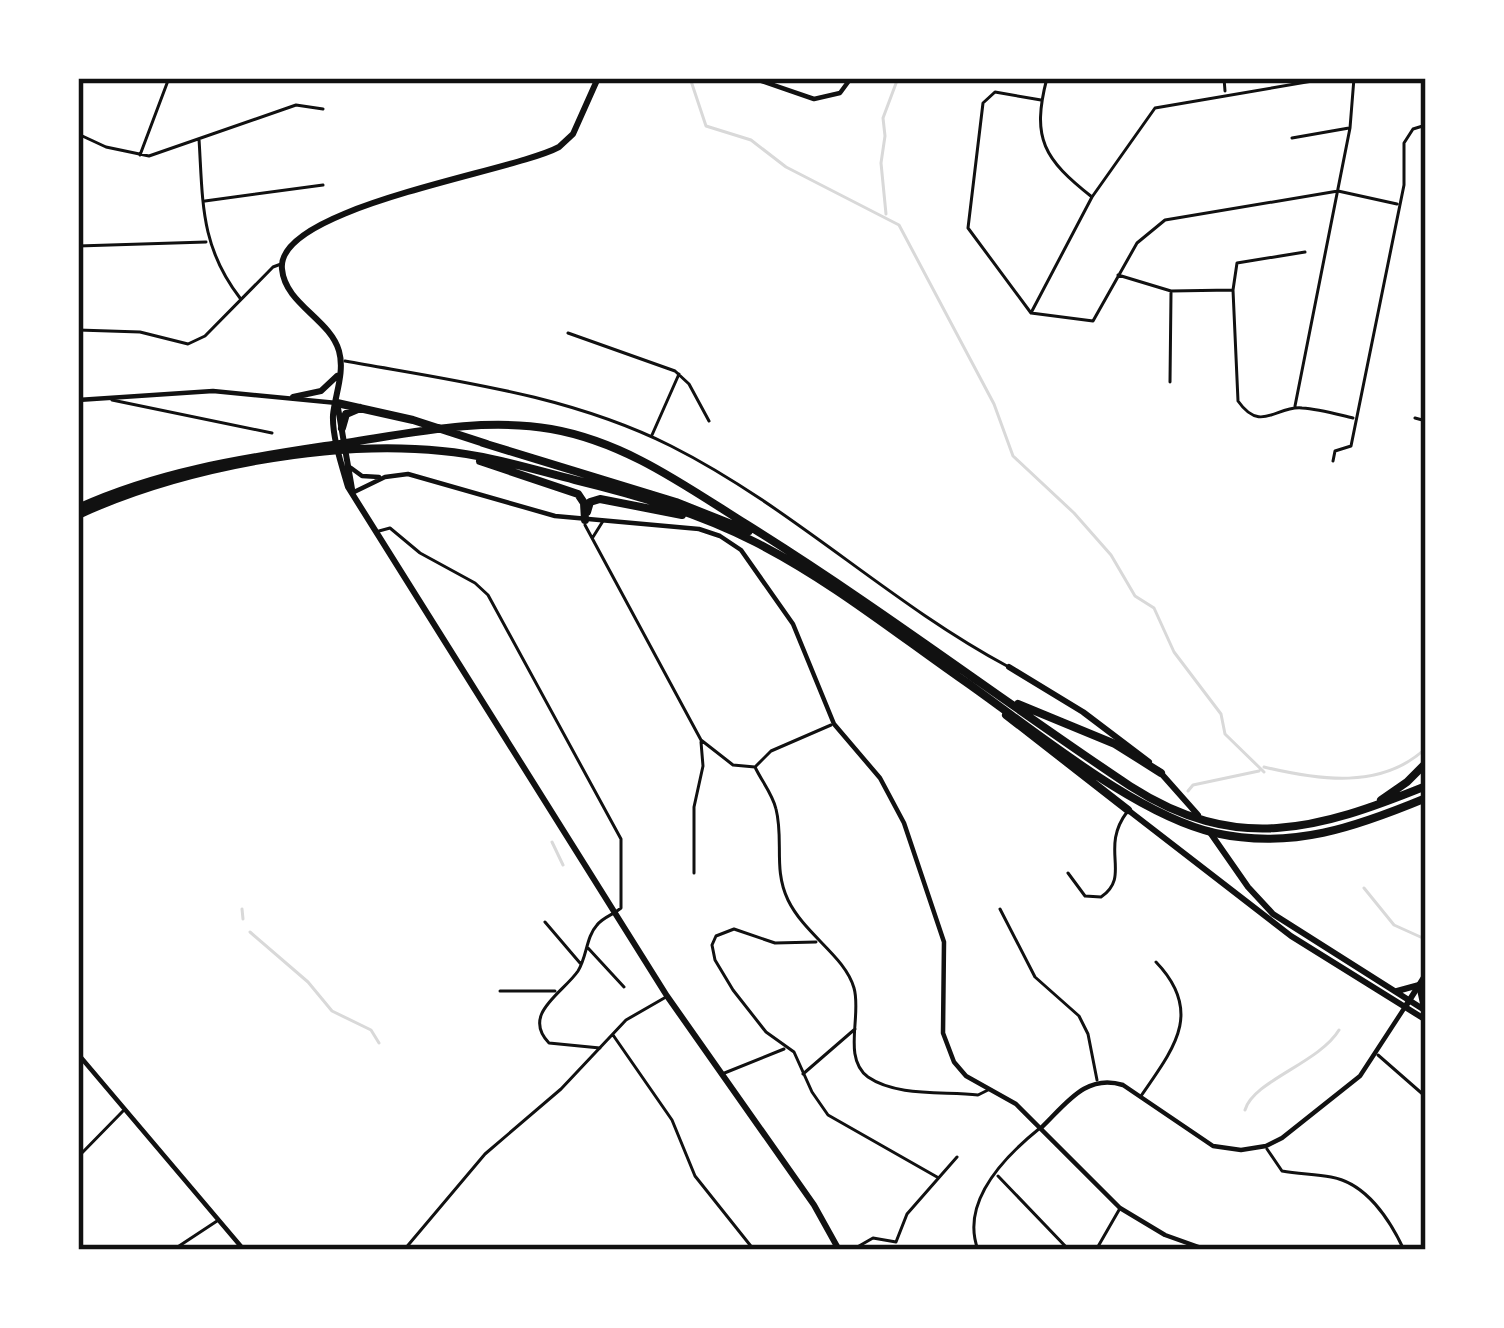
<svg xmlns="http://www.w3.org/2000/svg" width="1504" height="1328" font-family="Ubuntu,sans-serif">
<rect width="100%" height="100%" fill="#fff"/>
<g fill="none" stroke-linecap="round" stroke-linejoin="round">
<path stroke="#d9d9d9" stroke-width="3" d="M690 78 706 126 751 140 786 167 899 225 994 404 1013 456 1074 513 1111 555 1135 596 1154 608 1174 652 1221 714 1225 734 1264 772
M886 214 881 163 885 136 883 118 898 78
M1264 767C1318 780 1382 790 1426 748
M1188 791 1193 785 1259 771
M552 842 563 865
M1364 888 1394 925 1425 939
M242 909 243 919
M250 932 308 982 332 1011 371 1030 379 1043
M1245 1110C1253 1081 1319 1063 1339 1030"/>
<path stroke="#111" stroke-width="3" d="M1047 78C1031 139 1044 159 1092 197
M1224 78 1225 91
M1041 100 995 92 983 103 968 228 1031 313 1093 321 1137 243 1165 220 1338 191 1397 204
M78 134 106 147 149 156 296 105 323 109
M1292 138 1349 128
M199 139C203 202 200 246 240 298
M140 155 169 78
M205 201 323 185
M78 246 206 242
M1305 252 1237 263 1233 290 1238 401C1261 434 1277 405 1302 408 1319 409 1336 414 1353 418
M1118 275 1171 291 1232 290
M1032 311 1092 197 1155 108 1330 78
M78 330 140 332 188 344 205 336 273 267 281 264
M568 333 675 371 689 384 709 421
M345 361C456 381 569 395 671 446 792 507 888 602 1007 666
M1170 382 1171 293
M112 400 272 433
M1295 406 1350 128 1354 78
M1415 418 1426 421
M652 435 679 374
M1333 461 1335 451 1351 446 1404 185V143L1413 129 1426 125
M585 525 701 740 733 765 755 767C761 780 773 795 776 809 784 840 773 869 788 900 805 935 845 956 854 988 862 1015 842 1058 868 1077 897 1097 944 1091 978 1095L988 1090
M379 531 390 528 420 553 475 583 488 595 621 839V908C613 915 603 917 597 925 586 937 587 957 578 971 563 993 521 1014 549 1043L600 1048
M593 537 603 521
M756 766 771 751 831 725
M694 873V807L703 766 701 742
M1068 873 1085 896 1101 897C1132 876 1099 849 1127 812
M1000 909 1035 977 1079 1016 1088 1034 1097 1080
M545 922 580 963
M816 942 775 943 734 929 716 936 712 945 715 960 733 990 766 1032 794 1052 812 1092 828 1115 937 1177
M588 948 624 987
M500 991H555
M613 1035 672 1120 695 1176 754 1250
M1378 1055 1426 1097
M722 1074 784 1049
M803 1074 855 1029
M1141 1096C1174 1048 1204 1012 1156 962
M1267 1149 1282 1171C1298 1174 1314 1174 1331 1177 1366 1183 1390 1220 1404 1250
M78 1157 123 1111
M998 1176 1069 1250
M173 1250 217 1221
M404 1250 485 1154 561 1089 626 1020 666 997
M852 1250 873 1238 896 1242 907 1214 957 1157
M978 1250C960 1202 1004 1157 1040 1128
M1096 1250 1119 1210"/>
<path stroke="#111" stroke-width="4.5" d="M753 78 814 99 840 93 851 78
M351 468 362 476 379 477
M352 493 385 477 408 474 555 516 699 529 720 536 741 550 793 624 834 724 880 778 904 823 944 942 943 1033 954 1062 966 1076 1016 1104 1120 1208 1165 1235 1207 1250
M78 1054 244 1250
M1042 1127C1066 1104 1086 1073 1123 1085L1213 1146 1241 1150 1266 1146 1282 1138 1360 1076 1405 1007"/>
<path stroke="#111" stroke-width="4.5" d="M78 400 213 391 337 403"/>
<path stroke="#111" stroke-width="6" d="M598 78 573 134 559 147C513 172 275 207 282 269 285 304 330 319 339 351 345 372 335 395 333 415 332 437 342 466 348 487L667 996 814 1205 839 1250
M293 397 321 391 337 376
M338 408 352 489
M1407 1004 1426 974"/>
<path stroke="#111" stroke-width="6" d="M1009 667 1083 712 1149 762
M1159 771 1198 815
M1128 810 1291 936 1426 1020
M1209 831 1248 887 1273 914 1426 1011
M1397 991 1419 985 1424 1008"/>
<path stroke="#111" stroke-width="8" d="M337 403 413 420 487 444
M342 428 346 414 360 408
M483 443 676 502 749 531
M480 461 578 494 584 503 585 520
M78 508C157 472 239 459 325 446 399 436 476 416 551 429 625 442 684 485 746 524 878 606 1001 700 1130 786 1236 854 1317 830 1426 786
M587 512 590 502 600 499 682 515
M78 515C180 468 330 439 442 451 487 455 531 469 575 480 637 495 698 513 755 542 828 579 893 631 960 678 1031 727 1133 814 1215 833 1292 850 1356 827 1426 798
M1018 704 1115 744 1161 773
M1006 715 1128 810
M1381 800 1407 782 1426 763"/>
</g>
<rect width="1504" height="1328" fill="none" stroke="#ffffff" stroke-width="162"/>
<rect x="81" y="81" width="1342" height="1166" fill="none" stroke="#111" stroke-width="4.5"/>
</svg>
